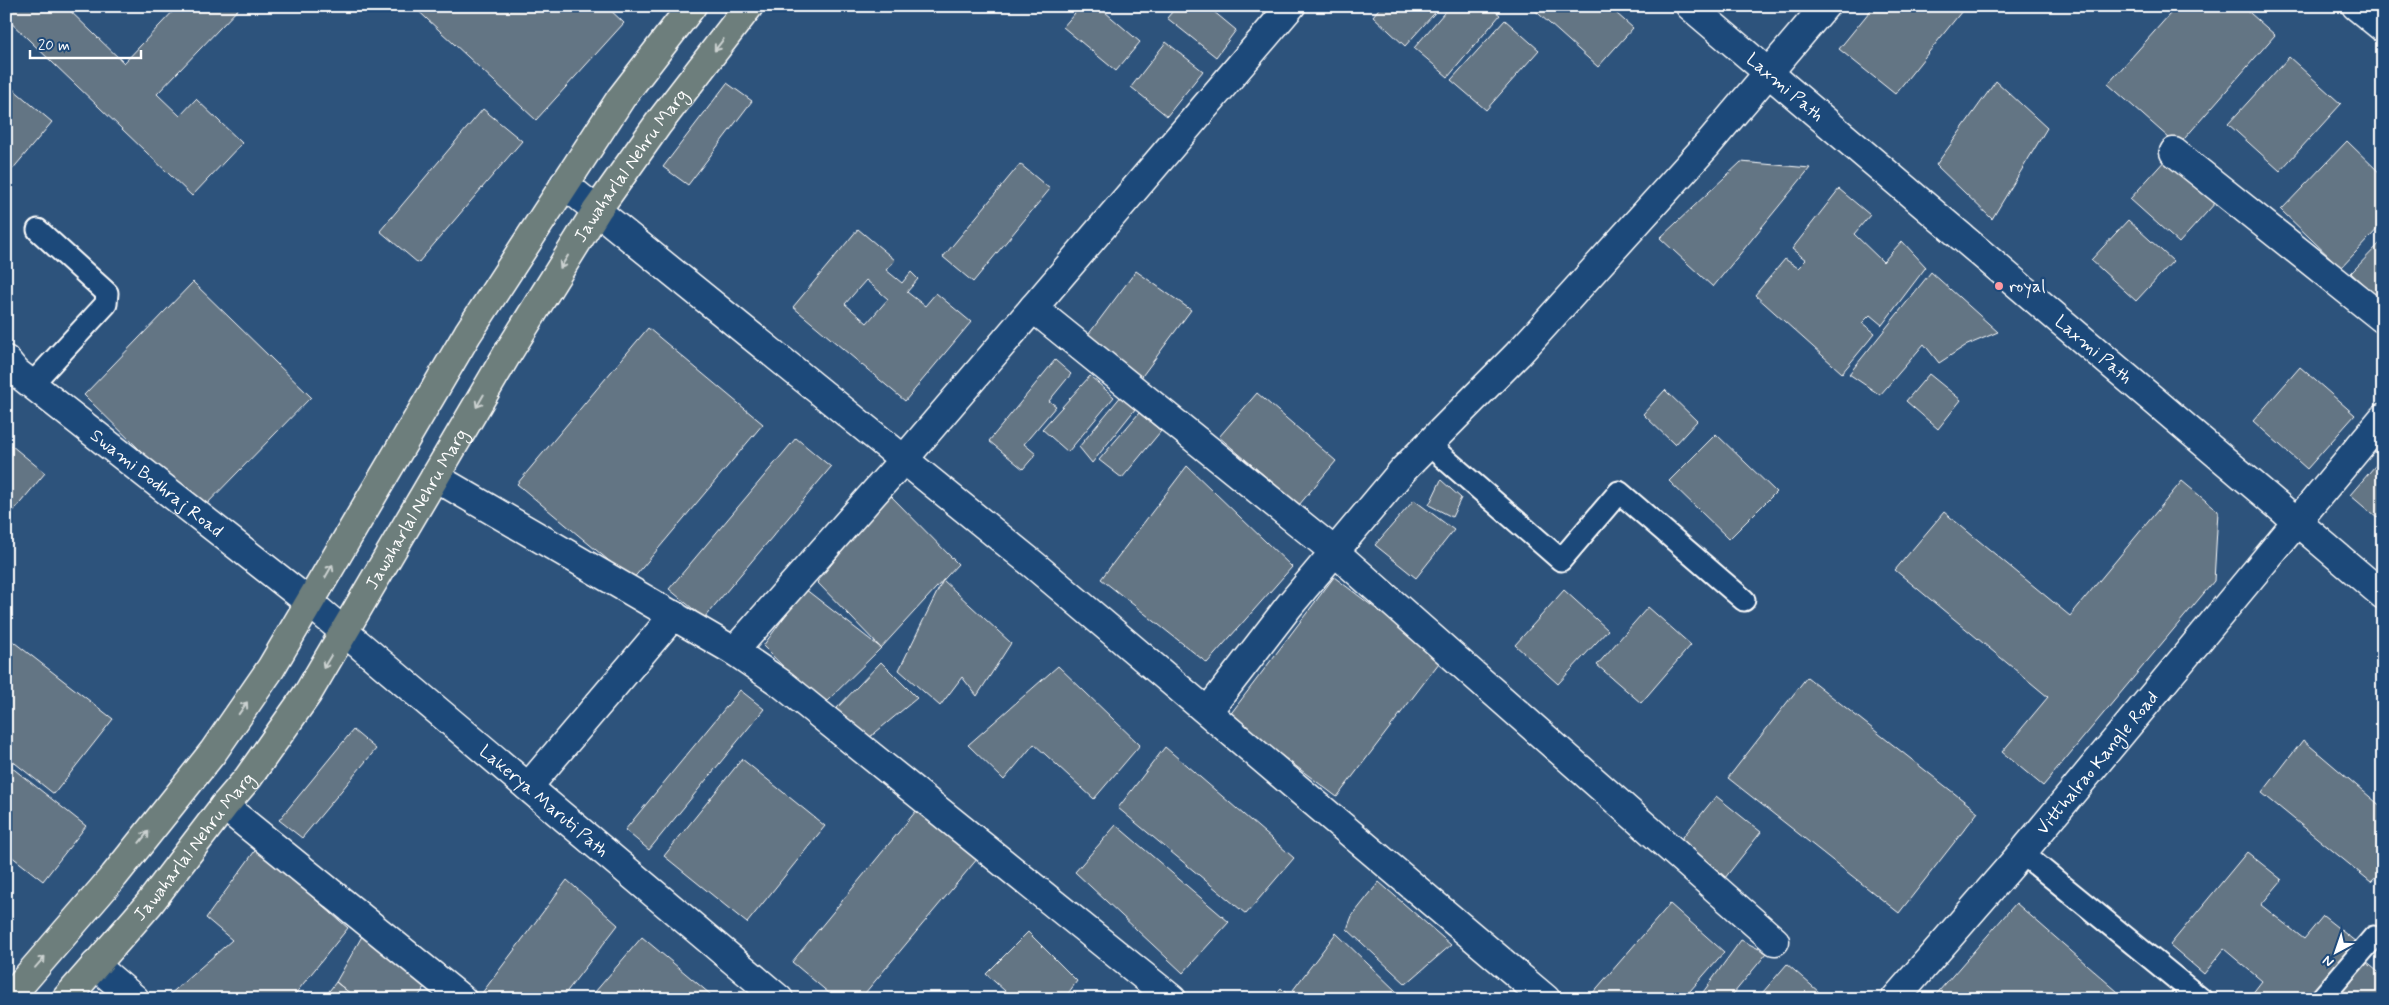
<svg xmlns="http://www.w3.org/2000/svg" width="2389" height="1005" font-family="Mynerve,sans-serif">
<rect width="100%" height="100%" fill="#2d537c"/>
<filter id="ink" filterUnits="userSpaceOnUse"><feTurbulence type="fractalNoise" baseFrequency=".02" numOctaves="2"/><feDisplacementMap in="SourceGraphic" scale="10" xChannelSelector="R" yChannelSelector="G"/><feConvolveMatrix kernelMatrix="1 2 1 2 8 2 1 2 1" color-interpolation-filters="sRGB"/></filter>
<g filter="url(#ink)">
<path fill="#647584" stroke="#fff" fill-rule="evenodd" d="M11 6H65L124 63 178 6H241L157 94 180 116 196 99 242 143 192 196 6 18V12Z
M413 6H606L624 23 536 120Z
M1081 6H1098L1140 42 1116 71 1063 27Z
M1177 6H1207L1236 30 1216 57 1167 18Z
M1381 6H1441L1405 46 1373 16Z
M1450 6H1489L1500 15 1448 77 1414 48Z
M1530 6H1608L1633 28 1598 67Z
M1874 6H1966L1895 94 1839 49Z
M2177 6H2242L2275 35 2178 146 2108 84Z
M1505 20 1539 50 1486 110 1451 80Z
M1166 42 1203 71 1167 116 1131 87Z
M2289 57 2341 104 2280 171 2228 124Z
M1996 81 2047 128 1992 219 1936 165Z
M6 83 52 122 6 177Z
M727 83 752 101 688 185 663 167Z
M483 109 522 141 418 263 380 231Z
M2347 141 2383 176V223L2341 268 2281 210Z
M2167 158 2217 201 2179 243 2130 199Z
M1741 162 1810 168 1713 287 1660 238Z
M1020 164 1050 189 973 282 943 257Z
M1839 189 1870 215 1854 234 1883 262 1902 241 1926 267 1882 325 1870 315 1862 323 1875 333 1842 373 1755 295 1785 259 1798 268 1806 260 1792 249Z
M2128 220 2173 261 2136 301 2091 260Z
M858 229 895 260 886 270 902 283 911 272 918 279 907 292 925 306 936 293 971 322 905 401 793 307ZM866 280 888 299 867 323 845 304Z
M2383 240V303L2351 273Z
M1136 271 1191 310 1140 379 1085 339Z
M1931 272 1998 332 1965 346 1939 363 1924 344 1880 395 1849 374Z
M193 282 311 397 201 510 84 395Z
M648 328 763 424 632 580 517 484Z
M1055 360 1071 374 1049 401 1056 406 1024 444 1036 454 1023 469 989 441Z
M2300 367 2355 415 2307 469 2253 421Z
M1929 374 1961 400 1938 429 1906 401Z
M1090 376 1114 397 1068 452 1042 429Z
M1665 390 1697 421 1675 445 1643 414Z
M1257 393 1336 461 1299 505 1219 437Z
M1122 395 1136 408 1092 463 1079 447Z
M1139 413 1161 431 1122 478 1099 460Z
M1716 434 1776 492 1729 539 1669 481Z
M796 438 831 467 704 618 669 589Z
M6 441 45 473 6 520Z
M2381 459 2383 512 2377 518 2350 495Z
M1187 466 1292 567 1207 663 1101 579Z
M1441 480 1461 498 1452 517 1429 505Z
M2182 481 2218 511 2214 581 2043 786 2002 752 2048 697 1895 570 1944 512 2070 616Z
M889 494 958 564 881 648 817 582Z
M1414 500 1454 530 1416 578 1375 545Z
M1334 577 1442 659 1337 797 1229 716Z
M943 580 1011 643 977 696 962 677 940 706 899 670Z
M805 589 881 648 822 706 763 646Z
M1564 590 1608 630 1558 684 1515 645Z
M1648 607 1691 645 1641 703 1597 665Z
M6 636 113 719 54 794 6 756Z
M881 662 917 698 870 737 835 710Z
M1058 666 1140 745 1094 799 1034 744 1004 780 968 745Z
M1807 677 1978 812 1899 913 1728 778Z
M740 690 764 709 649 850 625 830Z
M353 730 376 749 302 838 279 820Z
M2303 740 2383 808V871L2371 882 2262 793Z
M1165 747 1294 858 1246 914 1118 808Z
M742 759 825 826 747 923 664 856Z
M6 763 86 826 43 881 6 852Z
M1716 796 1761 832 1721 883 1675 847Z
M916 811 978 858 860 999H836L792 962Z
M1116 825 1229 922 1183 973 1075 872Z
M257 848 348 928 291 999H171L168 996 232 940 206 918Z
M2247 852 2282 880 2261 905 2304 939 2323 916 2356 942 2308 999H2248L2262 981 2224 949 2204 974 2170 945Z
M567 880 618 925 561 999H488L482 993Z
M1379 882 1451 945 1406 984 1347 929 1352 916Z
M2016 903 2126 999H1932Z
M1670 904 1724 952 1683 999H1596L1591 995Z
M365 931 426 985 417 999H357L336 982Z
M1028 932 1077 981 1064 999H1014L986 974Z
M1336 933 1399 994 1398 999H1302L1293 990Z
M642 937 716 999H589Z
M1741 940 1767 953 1729 999H1698Z
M2365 961 2383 976V999H2332Z
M1787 964 1827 999H1757Z
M336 982 357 999H323Z
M1281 988 1292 999H1271Z"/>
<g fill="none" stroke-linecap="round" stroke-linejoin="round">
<defs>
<path id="lane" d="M32 384 106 304 107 293 38 230
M1428 444 1561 560 1619 492 1744 600
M2022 853 2201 999
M2321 999 2374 937"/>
<g id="street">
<path d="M2356 6 2383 28"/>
<path d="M2174 152 2383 319"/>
<path d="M564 184 1034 565 1546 999"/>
<path d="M1033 308 1335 552 1775 941"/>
<path id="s1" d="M6 360 16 372 310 603 779 999"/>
<path d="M435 477 734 651 782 684 1172 999"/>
<path d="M734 651 905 458 1291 6"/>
<path d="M1208 711 1289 606 1403 470 1518 354 1708 144 1825 6"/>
<path d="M528 787 674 615"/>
<path d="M224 806 462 999"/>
<path d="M95 965 135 999"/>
<path id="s2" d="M1895 999 2022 853 2383 418"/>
</g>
<g id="secondary">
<path id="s3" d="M1690 6 2383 595"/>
</g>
<g id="primary">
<path d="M8 999 114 876 213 752 271 668 468 333 621 98 692 6"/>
<path id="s4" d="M66 999 149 904 224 806 248 778 308 693 506 356 597 210 658 124 749 6"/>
</g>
</defs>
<use href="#lane" stroke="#fff" stroke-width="25"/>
<use href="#street" stroke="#fff" stroke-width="31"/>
<use href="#secondary" stroke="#fff" stroke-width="31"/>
<use href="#primary" stroke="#fff" stroke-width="31"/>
<use href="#lane" stroke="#1f4a7a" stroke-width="21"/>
<use href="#street" stroke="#1f4a7a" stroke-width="28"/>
<use href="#secondary" stroke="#1f4a7a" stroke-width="28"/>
<use href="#primary" stroke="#6d7e7c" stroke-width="28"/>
</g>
<defs><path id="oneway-shaft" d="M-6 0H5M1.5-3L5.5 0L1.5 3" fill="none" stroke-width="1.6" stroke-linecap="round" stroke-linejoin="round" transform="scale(1.25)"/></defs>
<g stroke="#ccd2d1">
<use href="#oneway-shaft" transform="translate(719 45) rotate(128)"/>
<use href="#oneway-shaft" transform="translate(564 262) rotate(122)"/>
<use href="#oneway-shaft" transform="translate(480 401) rotate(120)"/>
<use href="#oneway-shaft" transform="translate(329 571) rotate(-60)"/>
<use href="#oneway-shaft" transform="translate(327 662) rotate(121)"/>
<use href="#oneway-shaft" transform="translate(243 708) rotate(-55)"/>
<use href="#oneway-shaft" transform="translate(144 837) rotate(-51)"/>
<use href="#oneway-shaft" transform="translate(40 962) rotate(-49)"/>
</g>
</g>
<circle fill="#ff9aa2" stroke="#1f4a7a" stroke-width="2" cx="1999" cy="286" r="5"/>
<g text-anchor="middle" stroke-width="5" stroke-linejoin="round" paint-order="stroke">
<g font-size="18" fill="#fff" stroke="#1f4a7a">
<text dy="6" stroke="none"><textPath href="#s3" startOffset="125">Laxmi Path</textPath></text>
<text dy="6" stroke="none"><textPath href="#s4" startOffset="1009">Jawaharlal Nehru Marg</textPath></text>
<text dy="6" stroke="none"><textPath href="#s3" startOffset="530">Laxmi Path</textPath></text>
<text dy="6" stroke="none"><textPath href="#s1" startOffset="195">Swami Bodhraj Road</textPath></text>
<text dy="6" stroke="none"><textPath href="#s4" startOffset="604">Jawaharlal Nehru Marg</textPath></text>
<text dy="6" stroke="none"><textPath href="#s2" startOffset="311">Vitthalrao Kangle Road</textPath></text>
<text dy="6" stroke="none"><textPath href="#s1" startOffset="696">Lakerya Maruti Path</textPath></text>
<text dy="6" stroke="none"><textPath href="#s4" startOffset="199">Jawaharlal Nehru Marg</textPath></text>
</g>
<g font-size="18" fill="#fff" stroke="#1f4a7a" text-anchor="start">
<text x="2009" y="292">royal</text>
</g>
</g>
<rect width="2389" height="1005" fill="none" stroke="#1f4a7a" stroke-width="25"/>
<rect x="12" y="12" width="2364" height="980" fill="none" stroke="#fff" stroke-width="2" filter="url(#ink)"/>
<g transform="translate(2336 952) rotate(220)" stroke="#1f4a7a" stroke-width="4" paint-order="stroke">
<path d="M0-4L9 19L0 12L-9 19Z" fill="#ffffff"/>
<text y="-8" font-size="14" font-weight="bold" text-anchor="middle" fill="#ffffff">N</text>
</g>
<path d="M30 50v8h111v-8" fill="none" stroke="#ffffff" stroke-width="2.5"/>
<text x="38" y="50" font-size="15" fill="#ffffff" stroke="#1f4a7a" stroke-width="4" paint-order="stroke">20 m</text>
</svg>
